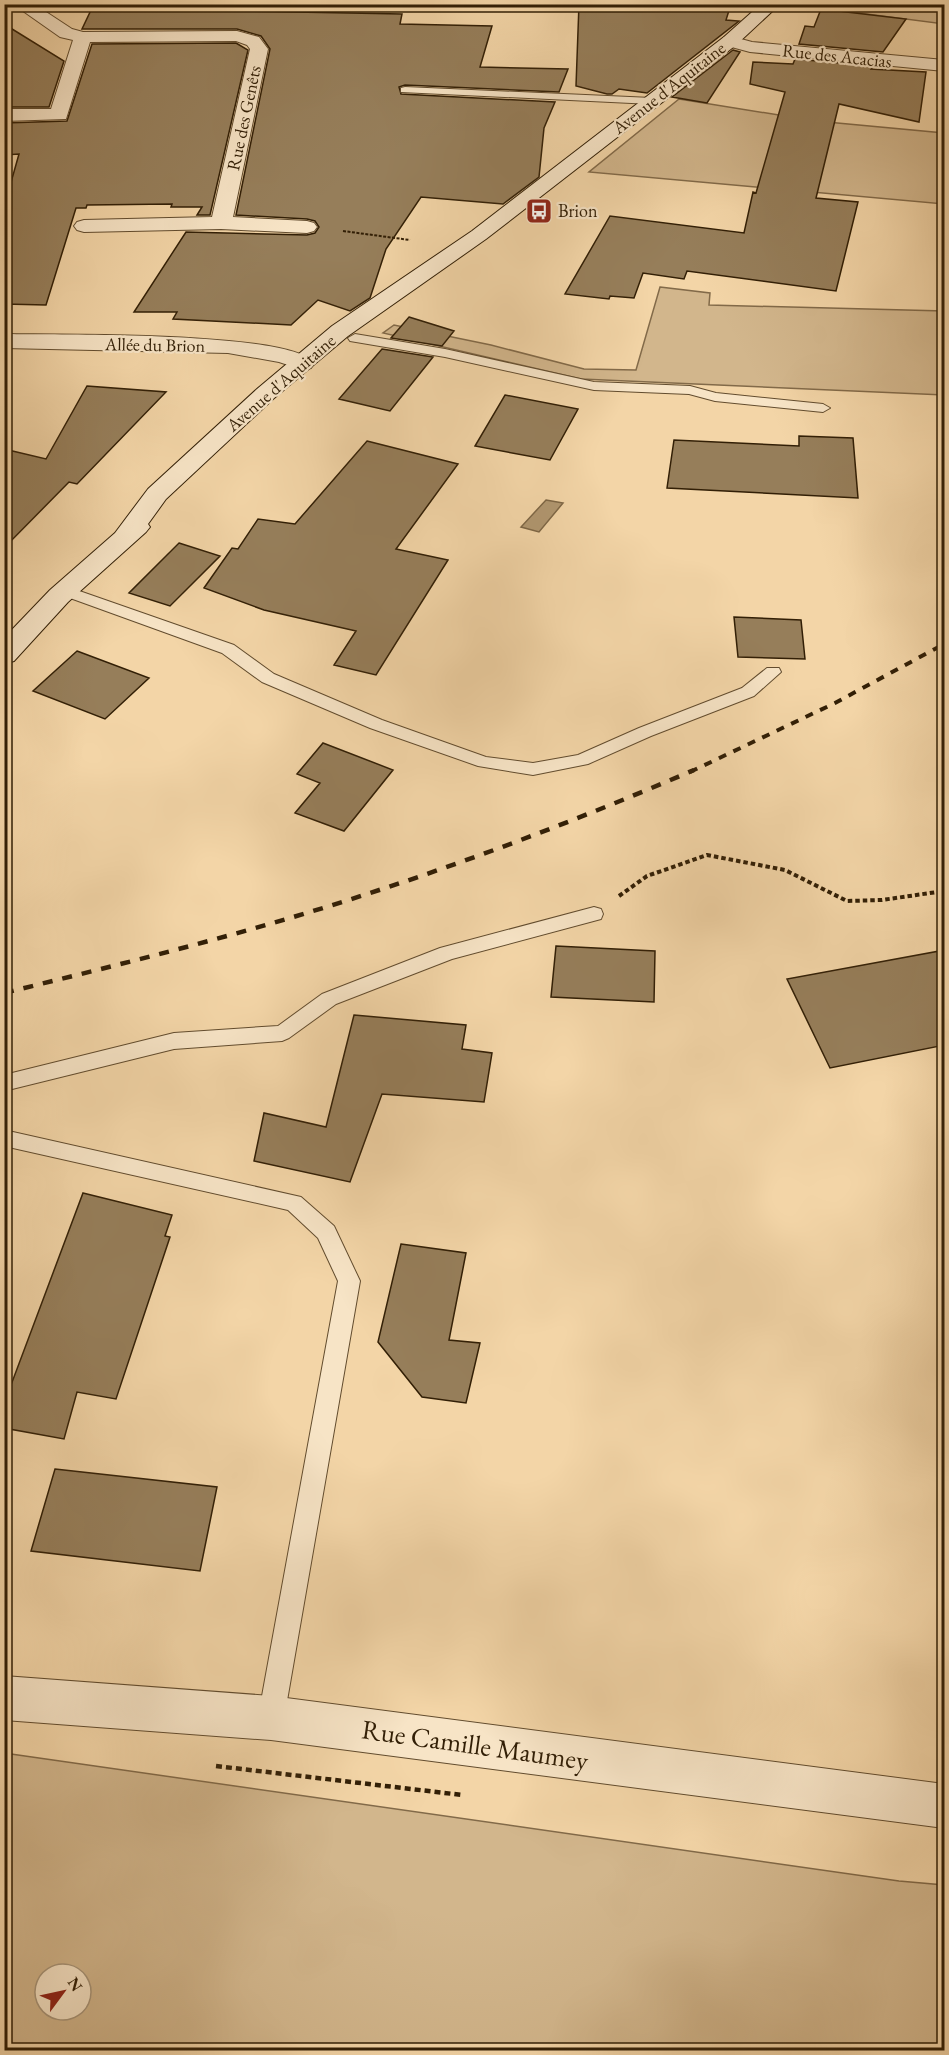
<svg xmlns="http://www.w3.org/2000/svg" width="949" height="2055" font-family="'EB Garamond',serif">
<rect width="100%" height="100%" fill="#f3d5a7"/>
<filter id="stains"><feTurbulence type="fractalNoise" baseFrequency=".00333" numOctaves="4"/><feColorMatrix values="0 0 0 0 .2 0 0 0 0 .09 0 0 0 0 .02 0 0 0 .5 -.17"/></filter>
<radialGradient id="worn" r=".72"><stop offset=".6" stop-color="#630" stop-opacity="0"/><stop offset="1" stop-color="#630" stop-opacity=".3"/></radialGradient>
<path fill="#d2b68c" stroke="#826a49" stroke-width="1.5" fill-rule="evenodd" d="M797 5H944V24Z
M679 99 816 121 944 133V204L589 172Z
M660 287 710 293 709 305 944 311V395L581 379 383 333 394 325 491 345 584 369 636 370Z
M4 1753 899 1881 944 1885V2050H5ZM45 1974H81V2010H45Z"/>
<path fill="#b19770" stroke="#7e6746" stroke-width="1.5" d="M546 500 563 503 539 532 521 527Z"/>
<path fill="#967e5a" stroke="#321f06" stroke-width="1.5" d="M579 4H731L726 20 739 21 647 93 619 89 612 94H607L576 86Z
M92 8 402 14 400 24 492 26 480 67 568 69 559 92 405 85 399 87 401 94 555 102 544 128 539 177 503 204 421 197 386 249 370 298 350 311 318 300 291 325 173 319 177 312H134L186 232 307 235 315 233 319 227 315 221 307 219 236 215 270 49 261 36 237 29H82Z
M821 9 906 19 883 52 799 44 805 26 814 27Z
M4 24 64 61 49 107H4Z
M236 43 248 50 210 215H197L202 207H171L172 204 87 205 86 208H76L46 305 4 304V207L19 154 4 155V123L67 121 92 44Z
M733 50 740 52 707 103 672 97Z
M795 59 873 66 871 69 926 72 919 122 839 104 816 198 858 202 836 291 687 271 684 279 643 273 634 298 610 296 609 299 565 294 610 216 744 233 753 192 756 193 785 92 750 84 753 62 793 64Z
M409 317 454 331 442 346 391 338Z
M382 349 433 357 390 411 339 399Z
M87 386 166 392 77 484 69 482 4 548V449L46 459Z
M505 395 578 409 550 460 475 446Z
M799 436 853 438 858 498 667 488 674 440 799 446Z
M367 441 458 464 396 549 448 560 376 675 334 665 356 631 264 610 204 588 232 548 238 549 258 519 295 524Z
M179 543 220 556 170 606 129 593Z
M734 617 801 620 805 659 738 657Z
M77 651 149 678 105 719 33 691Z
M323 743 393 770 344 831 295 813 320 783 297 774Z
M556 946 655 951 654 1002 551 997Z
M945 950V1045L830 1068 787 979Z
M354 1015 466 1025 462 1049 492 1053 484 1102 382 1094 350 1182 254 1161 264 1113 326 1127Z
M83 1193 172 1215 165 1236 170 1237 116 1399 77 1392 64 1439 4 1428V1384L11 1385Z
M401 1244 466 1253 449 1340 480 1343 466 1403 422 1397 378 1342Z
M55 1469 217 1487 200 1571 31 1551Z"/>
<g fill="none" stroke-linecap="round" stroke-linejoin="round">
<defs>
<path id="lane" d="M405 87 652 98 658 101 652 104 401 92V88Z
M355 334 445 349 594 382 690 386 716 393 823 404 830 408 823 412 715 401 689 394 594 390 445 357 350 341 348 338Z
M65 586 234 645 274 674 382 720 486 757 533 763 578 755 639 728 742 688 767 668H779L781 672 754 696 651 736 588 764 533 775 478 766 370 728 262 682 222 653 59 594 57 591Z
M594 907 601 909 603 914 601 919 452 959 336 1004 289 1038 282 1041 174 1049 4 1091V1075L174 1033 278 1026 322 994 440 948Z
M4 1130 301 1197 334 1226 360 1281 284 1718 280 1727 271 1731 262 1727 258 1718 338 1281 318 1238 288 1210 4 1146Z"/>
<path id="street" d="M13 4H34L72 29 83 32 237 31 259 37 268 49 233 217 307 221 314 223 317 227 314 231 307 233 221 229 84 232 77 230 74 226 77 222 84 220 212 217 250 49 247 45 236 41 90 42 66 119 4 121V109H51L73 40 60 37Z
M730 36 752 42 944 60V71L750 52 724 45 721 41 724 37Z
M4 334C52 335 292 331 314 363L311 368 303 370 279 362 228 353 4 348Z
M4 1676 271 1696 944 1784V1828L271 1740 4 1720Z"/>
<path id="secondary" d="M761 4H780L736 45 486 239 348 336 273 399 166 499 148 524 150 527 146 532 68 602 14 661 4 664V638L50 590 115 533 148 489 257 389 332 326 472 231 724 37Z"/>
</defs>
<use href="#lane" stroke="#624c2e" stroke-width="2"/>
<use href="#street" stroke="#624c2e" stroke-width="2"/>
<use href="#secondary" stroke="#321f06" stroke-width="2"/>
<path stroke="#321f06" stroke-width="2" stroke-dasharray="3 1.5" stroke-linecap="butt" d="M343 231 410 240"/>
<path stroke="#321f06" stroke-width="4" stroke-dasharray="4.5 3" stroke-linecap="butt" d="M619 896 647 876 707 855 785 870 847 901 882 900 944 891"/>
<path stroke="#321f06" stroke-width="4.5" stroke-dasharray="6 4" stroke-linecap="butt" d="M216 1766 462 1795"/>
<use href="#lane" fill="#f7e4c6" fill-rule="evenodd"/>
<use href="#street" fill="#f7e4c6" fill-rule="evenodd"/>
<use href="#secondary" fill="#f7e4c6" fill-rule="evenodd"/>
<path stroke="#321f06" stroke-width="4" stroke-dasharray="8 8" stroke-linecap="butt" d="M690 772 835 703 944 644"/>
<path stroke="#321f06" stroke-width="4.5" stroke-dasharray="10 10" stroke-linecap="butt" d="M4 993C126 963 248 933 367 894 478 858 587 816 694 770"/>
</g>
<defs>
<symbol id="bus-square" viewBox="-11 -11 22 22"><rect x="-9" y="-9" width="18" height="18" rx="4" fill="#8f2418" stroke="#f7e4c6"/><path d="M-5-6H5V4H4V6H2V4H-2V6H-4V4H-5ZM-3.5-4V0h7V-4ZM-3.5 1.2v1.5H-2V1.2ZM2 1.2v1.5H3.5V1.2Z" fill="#fff"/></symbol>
</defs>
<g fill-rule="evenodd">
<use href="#bus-square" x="524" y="196" width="30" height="30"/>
</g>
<g text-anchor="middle" stroke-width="4.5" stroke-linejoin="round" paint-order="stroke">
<g font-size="18" fill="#321f06" stroke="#f7e4c6">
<text transform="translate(837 56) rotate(6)" y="6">Rue des Acacias</text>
<text transform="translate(669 88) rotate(-38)" y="6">Avenue d'Aquitaine</text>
<text transform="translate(244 118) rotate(-78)" y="6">Rue des Genêts</text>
<text transform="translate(155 345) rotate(1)" y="6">Allée du Brion</text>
<text transform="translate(281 383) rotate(-41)" y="6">Avenue d'Aquitaine</text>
</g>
<g font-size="18" fill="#321f06" stroke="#f7e4c6" text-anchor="start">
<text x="558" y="217">Brion</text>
</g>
<g font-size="27" fill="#321f06" stroke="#f7e4c6">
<text transform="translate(475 1745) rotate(8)" y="9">Rue Camille Maumey</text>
</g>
</g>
<rect width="949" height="2055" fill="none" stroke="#f3d5a7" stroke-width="24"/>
<rect x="6" y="6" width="937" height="2043" fill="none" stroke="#321f06" stroke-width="3"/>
<rect x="12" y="12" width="925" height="2031" fill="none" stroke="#321f06" stroke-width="1.5"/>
<g transform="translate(63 1992) rotate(57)"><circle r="28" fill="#f7e4c6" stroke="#a89579" stroke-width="1.5"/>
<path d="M0-4.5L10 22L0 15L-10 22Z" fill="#8f2418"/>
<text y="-9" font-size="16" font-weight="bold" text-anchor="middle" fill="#321f06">N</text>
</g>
<rect width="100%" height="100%" filter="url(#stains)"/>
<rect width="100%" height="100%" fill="url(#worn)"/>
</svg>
